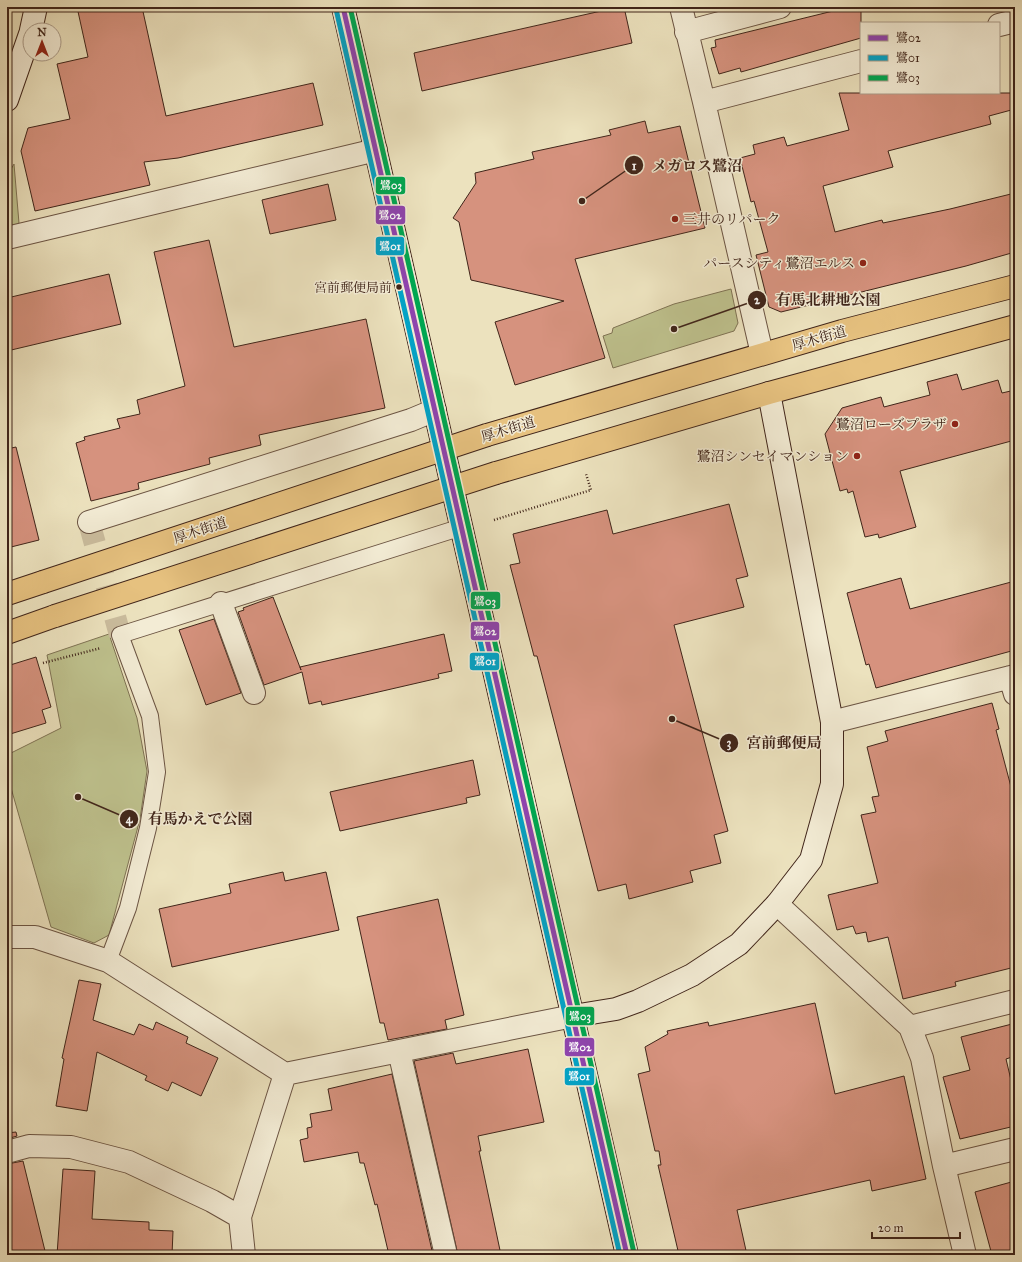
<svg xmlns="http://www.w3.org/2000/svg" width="1022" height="1262" font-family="'IM FELL Great Primer','Noto Serif JP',serif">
<rect width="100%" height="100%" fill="#ece2be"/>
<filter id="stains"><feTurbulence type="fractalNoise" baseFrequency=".005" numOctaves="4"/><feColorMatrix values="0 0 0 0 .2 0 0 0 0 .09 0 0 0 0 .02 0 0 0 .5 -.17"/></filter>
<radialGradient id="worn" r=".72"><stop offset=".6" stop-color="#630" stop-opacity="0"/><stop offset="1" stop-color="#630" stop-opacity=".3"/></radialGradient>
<path fill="#bec18d" stroke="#7f7354" d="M14 164 20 235 7 238V176Z
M731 289 738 323 734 331 613 368 603 336 612 333 613 328 674 304Z
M109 634 137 718 147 771 140 819 109 935 94 943 51 927 7 774V755L61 728 47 655Z"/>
<path fill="#d6927e" stroke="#40251a" d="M77 7H142L166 116 313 83 323 125 178 158 144 162 150 185 35 211 21 151 28 128 70 119 57 64 88 57Z
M619 7H624L632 43 422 91 414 53Z
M832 7H861V38L741 72 740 68 719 74 711 48 716 47 715 40 833 11Z
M839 93H1015V109L989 116 991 124 888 151 893 167 823 186 835 232 882 220 883 223 950 209 1015 193V252L966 266 781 312 769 307 756 255 768 252 754 201 751 202 740 158 755 154 753 145 784 137 787 146 849 130Z
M645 121 648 133 680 126 705 228 575 259 605 358 515 385 495 322 564 301 471 280 459 222 453 218 476 183 475 173 534 159 532 152 611 135 609 130Z
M328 184 336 220 270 234 262 200Z
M209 240 234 347 366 319 385 408 259 435 261 445 209 458 210 464 138 483 139 489 91 501 76 443 85 440 84 437 120 428 117 419 140 414 137 400 185 386 154 252Z
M109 274 121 324 7 351V298Z
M957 374 962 390 998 380 1002 393 1015 390V440L900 471 916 527 879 538 878 534 865 537 853 491 848 493 847 489 840 491 825 434 842 408 881 397 884 407 930 395 927 382Z
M16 447 39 540 7 548V449Z
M729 504 748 576 736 579 744 607 674 625 728 831 714 835 721 863 690 871 693 882 629 899 626 884 598 891 537 656H534L510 565 520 563 513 534 607 510 613 534Z
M901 578 910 609 1015 581V650L876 688 869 664 866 665 847 593Z
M273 597 301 670 300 667 444 634 452 671 438 674 439 678 322 705 321 701 309 704 302 672 264 685 238 612 244 610 243 608Z
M214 619 241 693 206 705 179 630Z
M36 657 51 707 42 710 46 723 7 735V666Z
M992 703 999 729 996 730 1015 802V967L955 982 956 986 903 999 888 937 868 942 866 932 856 934 853 926 837 930 828 895 878 883 861 815 876 812 872 797 879 796 867 747 888 741 885 731Z
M473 760 480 795 466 798 467 803 340 831 330 792Z
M283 872 285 881 326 872 339 930 172 967 159 909 231 893 229 884Z
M438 899 464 1015 445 1020 447 1029 388 1040 384 1023H380L357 917Z
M79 980 101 984 93 1020 134 1035 139 1024 153 1030 156 1022 188 1037 186 1043 218 1058 201 1096 172 1082 168 1091 145 1080 147 1076 97 1052 87 1111 56 1106 64 1059 62 1058Z
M815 1003 835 1094 904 1076 926 1179 872 1191 870 1180 737 1210 747 1255H679L658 1165H661L659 1151H655L638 1074 650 1071 645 1047 668 1034 667 1031 708 1022 709 1026Z
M1012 1024 1015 1037V1056L1006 1059 1015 1097V1126L960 1139 943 1077 970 1070 961 1037Z
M528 1049 544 1122 478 1136 481 1151H479L501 1255H458L414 1061 453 1053 456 1064Z
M392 1074 433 1255H389L377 1204 375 1205 364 1163H360L358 1152 304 1162 300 1140 308 1138 307 1128 312 1127 310 1114 332 1110 328 1089Z
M16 1132 17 1136 7 1139V1133Z
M23 1161 46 1255H7V1164Z
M63 1169 95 1171 92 1219 149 1222V1230L173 1231 172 1255H57Z
M1015 1181V1255H992L975 1192Z"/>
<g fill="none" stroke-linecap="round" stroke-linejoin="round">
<path stroke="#cabc9d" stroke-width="22" stroke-dasharray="22 11" stroke-linecap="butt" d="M89 522 120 635"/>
<defs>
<path id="lane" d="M108 961 128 908 148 828 157 772 150 716 120 635 462 527"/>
<path id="street" d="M681 7 704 102 762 354
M999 25 1015 21
M686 32 780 7
M704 102 861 61
M7 238 376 150
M89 522 411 420 435 410
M221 603 254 693
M1010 677 1015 694
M832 722 1015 676
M777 904 910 1027 922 1058 944 1166 965 1255
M7 937H35L108 961 285 1074
M910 1027 1015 1001
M399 1051 446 1255
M7 1152 29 1146 71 1147 129 1162 212 1201 240 1217 244 1255
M944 1166 1015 1149
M240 1217 285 1074 573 1016"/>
<path id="secondary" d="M343 7 627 1255
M31 30 36 7
M7 100 30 34
M573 1016 616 1009 638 1001 692 975 739 944 777 904 811 860 832 784V722L769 393"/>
<path id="highway" d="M487 435 842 331 1015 286
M496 473 769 393 1015 326
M7 594 43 582
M7 633 55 616"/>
</defs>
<use href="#lane" stroke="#6b5443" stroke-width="18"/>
<use href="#street" stroke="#6b5443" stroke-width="24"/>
<use href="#secondary" stroke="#40251a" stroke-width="24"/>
<use href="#highway" stroke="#40251a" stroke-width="24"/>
<path stroke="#40251a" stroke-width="2.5" stroke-dasharray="1 2" stroke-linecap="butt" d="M494 520 591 490 586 474
M43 663 101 648"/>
<use href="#lane" stroke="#f3ecd5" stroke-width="16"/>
<use href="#street" stroke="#f3ecd5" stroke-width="22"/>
<use href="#secondary" stroke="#f3ecd5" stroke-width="22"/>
<use href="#highway" stroke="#e6c17f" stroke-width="22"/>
<defs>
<path id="highway-bridge" d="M43 582 487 435
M55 616 496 473"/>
</defs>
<use href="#highway-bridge" stroke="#40251a" stroke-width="24" stroke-linecap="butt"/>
<use href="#highway-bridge" stroke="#e6c17f" stroke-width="22"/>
<defs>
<path id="bus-1" d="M343 7 627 1255"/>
<path id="bus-2" d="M336 9 620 1255"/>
<path id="bus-3" d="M350 7 634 1253"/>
</defs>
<use href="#bus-1" stroke="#f3ecd5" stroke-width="8"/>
<use href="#bus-2" stroke="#f3ecd5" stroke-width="8"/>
<use href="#bus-3" stroke="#f3ecd5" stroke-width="8"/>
<use href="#bus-1" stroke="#8e44ad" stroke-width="5"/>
<use href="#bus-2" stroke="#03a2c5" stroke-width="5"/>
<use href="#bus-3" stroke="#00a651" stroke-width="5"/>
</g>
<g fill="#8f2418" stroke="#f3ecd5" stroke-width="1.5">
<circle cx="675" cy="219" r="4"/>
<circle cx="863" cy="263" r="4"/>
<circle cx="955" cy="424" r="4"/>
<circle cx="857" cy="456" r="4"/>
</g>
<circle fill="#40251a" stroke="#f3ecd5" stroke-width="1.5" cx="399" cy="287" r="3.5"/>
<g text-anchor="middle" stroke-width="3" stroke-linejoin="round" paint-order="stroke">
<g font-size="13" fill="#40251a" stroke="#f3ecd5" text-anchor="end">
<text x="392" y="292">宮前郵便局前</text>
</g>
<g font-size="14" fill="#40251a" stroke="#f3ecd5" text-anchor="end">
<text x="683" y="224" text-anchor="start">三井のリパーク</text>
<text x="855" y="268">パースシティ鷺沼エルス</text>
<text x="947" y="429">鷺沼ローズプラザ</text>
<text x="849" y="461">鷺沼シンセイマンション</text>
</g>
<g font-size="14" fill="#40251a" stroke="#f3ecd5">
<text transform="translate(819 338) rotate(-16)" y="5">厚木街道</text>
<text transform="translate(508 429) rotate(-17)" y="5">厚木街道</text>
<text transform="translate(200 530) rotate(-18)" y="5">厚木街道</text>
</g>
</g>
<path fill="none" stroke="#40251a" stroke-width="1.5" d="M582 201L634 165M674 329L757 300M672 719L729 743M78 797L129 819"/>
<g fill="#40251a" stroke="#f3ecd5" stroke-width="1.5">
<circle cx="582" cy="201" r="4"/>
<circle cx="674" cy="329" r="4"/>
<circle cx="672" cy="719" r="4"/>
<circle cx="78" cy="797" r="4"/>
<circle cx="634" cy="165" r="10"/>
<circle cx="757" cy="300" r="10"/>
<circle cx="729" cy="743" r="10"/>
<circle cx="129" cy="819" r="10"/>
</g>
<g font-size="12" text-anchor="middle" font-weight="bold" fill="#fff">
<text x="634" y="170">1</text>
<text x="757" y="304">2</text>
<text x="729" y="747">3</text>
<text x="129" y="823">4</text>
</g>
<g font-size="15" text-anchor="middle" font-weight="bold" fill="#40251a" stroke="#f3ecd5" stroke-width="3" stroke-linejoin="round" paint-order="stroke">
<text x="697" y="171">メガロス鷺沼</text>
<text x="828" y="305">有馬北耕地公園</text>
<text x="784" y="748">宮前郵便局</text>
<text x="200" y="824">有馬かえで公園</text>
</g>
<g stroke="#f3ecd5" stroke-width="1.5">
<rect x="375" y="176" width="31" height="19" rx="4" fill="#00a651"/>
<rect x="375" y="205" width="31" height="20" rx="4" fill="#8e44ad"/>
<rect x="375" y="236" width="30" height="20" rx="4" fill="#03a2c5"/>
<rect x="470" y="591" width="31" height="19" rx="4" fill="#00a651"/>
<rect x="470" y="621" width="30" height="20" rx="4" fill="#8e44ad"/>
<rect x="469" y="652" width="31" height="19" rx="4" fill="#03a2c5"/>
<rect x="565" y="1006" width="30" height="20" rx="4" fill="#00a651"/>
<rect x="564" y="1037" width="31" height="20" rx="4" fill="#8e44ad"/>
<rect x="564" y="1067" width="31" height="19" rx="4" fill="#03a2c5"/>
</g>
<g font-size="11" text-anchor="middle" font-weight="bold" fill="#fff">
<text x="391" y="189">鷺03</text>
<text x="390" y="219">鷺02</text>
<text x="390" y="250">鷺01</text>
<text x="485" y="605">鷺03</text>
<text x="485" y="635">鷺02</text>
<text x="485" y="665">鷺01</text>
<text x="580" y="1020">鷺03</text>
<text x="580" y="1051">鷺02</text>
<text x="579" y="1080">鷺01</text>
</g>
<rect width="1022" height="1262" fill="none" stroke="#ece2be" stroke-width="24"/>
<rect x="8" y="8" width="1006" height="1246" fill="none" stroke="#40251a" stroke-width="2"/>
<rect x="12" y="12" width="998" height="1238" fill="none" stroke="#40251a"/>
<rect x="860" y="22" width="140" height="72" fill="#f3ecd5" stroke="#ab9c8a"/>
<rect x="868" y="35" width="20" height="6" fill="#8e44ad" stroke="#ab9c8a"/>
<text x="896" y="42" font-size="12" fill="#40251a">鷺02</text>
<rect x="868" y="55" width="20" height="6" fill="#03a2c5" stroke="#ab9c8a"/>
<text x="896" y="62" font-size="12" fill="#40251a">鷺01</text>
<rect x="868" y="75" width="20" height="6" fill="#00a651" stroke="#ab9c8a"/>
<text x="896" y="82" font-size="12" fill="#40251a">鷺03</text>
<g transform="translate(42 42)"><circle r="19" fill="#f3ecd5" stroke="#ab9c8a"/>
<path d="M0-3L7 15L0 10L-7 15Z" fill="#8f2418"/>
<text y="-6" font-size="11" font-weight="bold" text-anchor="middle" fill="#40251a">N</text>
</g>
<path d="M872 1232v6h88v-6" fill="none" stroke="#40251a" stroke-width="2"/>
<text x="878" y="1232" font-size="12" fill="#40251a" stroke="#f3ecd5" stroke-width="3" paint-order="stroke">20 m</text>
<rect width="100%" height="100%" filter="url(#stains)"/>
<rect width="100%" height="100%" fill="url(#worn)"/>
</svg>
